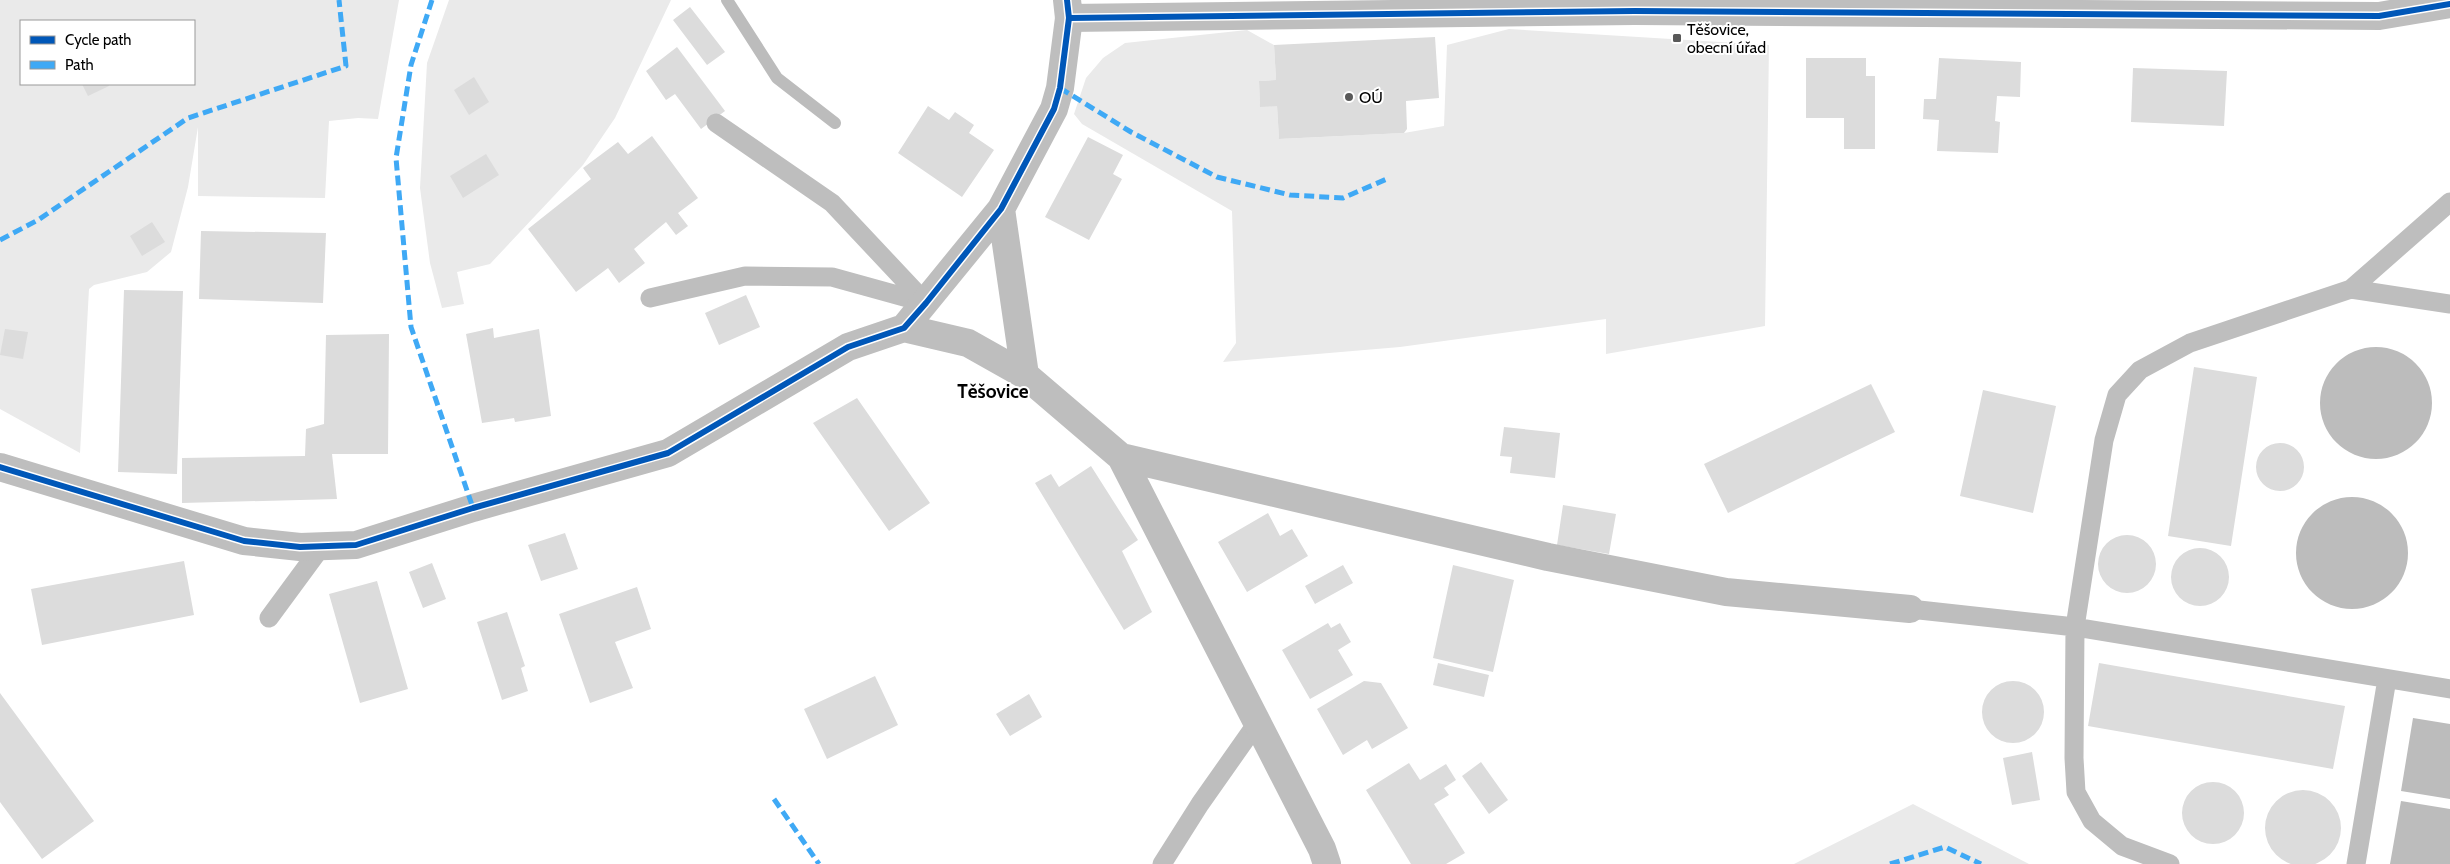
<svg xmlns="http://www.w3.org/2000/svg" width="2450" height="864" font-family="Cabin,sans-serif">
<rect width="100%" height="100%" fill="#fff"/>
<path fill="#eaeaea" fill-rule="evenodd" d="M0 0H399L378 119 358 118 329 121 325 198 198 196V127L188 187 171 252 147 272 94 285 89 289 80 453 0 409ZM21 21H194V84H21Z
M449 0H671L615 118 583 165 490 264 457 272 464 304 442 308 430 263 420 188 427 63Z
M1509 29 1769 45 1765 326 1606 354V319L1400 347 1223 362 1236 343 1232 211 1082 124 1074 114 1086 78 1103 58 1125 43 1247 30 1274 45 1276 80 1259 81 1260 106H1277L1279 139 1404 133 1444 126 1447 45Z
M1913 804 2029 864H1793H1794Z"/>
<path fill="#bcbcbc" d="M2320 403a56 56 0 1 1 112 0a56 56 0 1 1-112 0Z
M2296 553a56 56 0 1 1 112 0a56 56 0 1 1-112 0Z
M2413 718 2450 724V799L2401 791Z
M2401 801 2450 809V864H2390Z"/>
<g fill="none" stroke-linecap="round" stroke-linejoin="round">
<path stroke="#bcbcbc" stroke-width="12" d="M727 0 777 78 835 123"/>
</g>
<path fill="#dcdcdc" d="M690 7 725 52 707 65 673 20Z
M1435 37 1439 98 1406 101 1407 129 1404 133 1279 139 1277 106 1260 107 1259 81 1276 80 1274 45Z
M677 47 725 111 701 129 675 94 666 100 646 71Z
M1806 58H1866V76H1875V149H1844V118H1806Z
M1939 58 2021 62 2020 97 1997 96 1995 121 2000 122 1998 153 1937 151 1939 120 1923 119 1924 99H1936Z
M2133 68 2227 71 2224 126 2131 122Z
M474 77 489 102 469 115 454 90Z
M82 84H108L109 86 88 96Z
M928 106 949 120 955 112 974 125 969 133 994 150 962 197 898 153Z
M652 136 698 198 678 213 688 226 676 235 666 222 634 249 645 263 619 283 608 268 576 292 528 229 591 179 583 168 618 142 628 154Z
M1088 137 1123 155 1113 174 1122 179 1089 240 1045 217Z
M486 154 499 175 463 198 450 176Z
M152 222 165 242 142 256 130 236Z
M201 231 326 233 323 303 199 299Z
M124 290 183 291 177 474 118 472Z
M746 295 760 327 719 345 705 313Z
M493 328 494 338 539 329 551 416 515 422 514 418 482 423 466 334Z
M5 329 28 332 23 359 0 355Z
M389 334 388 454H332L337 499 182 503V458L305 456 306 429 324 424 326 335Z
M2194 367 2257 377 2231 546 2168 536Z
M1871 384 1895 432 1728 513 1704 464Z
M1983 390 2056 406 2033 513 1960 496Z
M857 398 930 503 889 531 813 423Z
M1504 427 1560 433 1555 478 1510 473 1512 457 1500 456Z
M2256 467a24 24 0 1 1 48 0a24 24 0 1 1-48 0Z
M1091 466 1138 540 1122 551 1152 612 1124 630 1035 483 1051 474 1059 487Z
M1563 505 1616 514 1609 554 1557 545Z
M1268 513 1280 536 1292 529 1308 556 1247 592 1218 542Z
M565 533 578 569 541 581 528 545Z
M2098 564a29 29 0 1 1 58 0a29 29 0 1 1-58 0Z
M2171 577a29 29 0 1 1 58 0a29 29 0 1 1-58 0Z
M184 561 194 615 42 645 31 589Z
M432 563 446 599 423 608 409 572Z
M1343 565 1353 583 1315 604 1305 586Z
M1453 565 1514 580 1493 672 1433 658Z
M377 581 408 689 360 703 329 594Z
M637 587 651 629 615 642 633 688 590 703 559 614Z
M507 612 525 666 521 668 528 691 502 700 477 622Z
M1328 623 1331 628 1340 623 1351 642 1338 650 1353 675 1310 699 1282 650Z
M1438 663 1489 675 1484 697 1433 685Z
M2099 663 2345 706 2333 769 2088 726Z
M875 676 898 725 827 759 804 709Z
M1982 712a31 31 0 1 1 62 0a31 31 0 1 1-62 0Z
M1364 681 1381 683 1408 728 1372 749 1367 740 1343 755 1317 709Z
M0 693 94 821 42 859 0 802Z
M1029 694 1042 717 1010 736 996 714Z
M2032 752 2040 800 2012 805 2003 758Z
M1481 762 1508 800 1489 814 1462 776Z
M1409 763 1420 780 1446 764 1456 780 1444 788 1449 795 1434 804 1465 853 1446 864H1411L1366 790Z
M2182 813a31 31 0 1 1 62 0a31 31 0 1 1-62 0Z
M2265 828a38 38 0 1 1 76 0a38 38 0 1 1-76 0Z"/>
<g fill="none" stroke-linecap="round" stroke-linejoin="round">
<path stroke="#bebebe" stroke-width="19" d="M716 123 832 203 925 302
M2351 289 2450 202
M650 298 745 276 832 277 926 303
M1910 609 2075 627 2450 689
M269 618 322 546
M1162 864 1200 804 1257 723
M2170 864 2122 846 2092 821 2076 792 2074 758 2075 627 2104 440 2117 395 2140 370 2190 343 2351 289 2450 304
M2356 864 2387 679"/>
<path stroke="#bebebe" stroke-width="28" d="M1001 209 1025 375
M904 328 968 343 1025 375 1121 457 1322 849 1327 864
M1121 457 1548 557 1726 592 1910 609
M0 467 244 541 300 547 356 545 473 508 668 453 848 347 904 328 1001 209 1054 109 1060 88 1069 18"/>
<path stroke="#bebebe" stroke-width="28" d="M1067 0 1069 18 1635 11 2379 16 2450 4"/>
<path stroke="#3fa9f5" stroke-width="5" stroke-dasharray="10 5" stroke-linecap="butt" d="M432 0 411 65 396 158 411 327 473 508
M1060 88 1131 132 1217 177 1290 195 1343 198 1389 178
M0 240 38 220 188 118 346 66 339 0
M774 799 819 864
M1890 864 1945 847 1981 864"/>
<defs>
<path id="cycleway" d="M1069 18 1635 11 2379 16 2450 4
M0 467 244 541 300 547 356 545 473 508 668 453 848 347 904 328 926 303 1001 209 1054 109 1060 88 1069 18 1067 0"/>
</defs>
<use href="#cycleway" stroke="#fff" stroke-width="9"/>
<use href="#cycleway" stroke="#0057b8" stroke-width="6"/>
</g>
<g fill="#595959" stroke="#fff" stroke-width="2">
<rect x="1672" y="33" width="10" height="10" rx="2.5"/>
<circle cx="1349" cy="97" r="5"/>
</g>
<g text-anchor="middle" stroke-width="4" stroke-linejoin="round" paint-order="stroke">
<g font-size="16" fill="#000" stroke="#fff" text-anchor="start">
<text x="1687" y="35">Těšovice,<tspan x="1687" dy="18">obecní úřad</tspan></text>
<text x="1359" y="103">OÚ</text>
</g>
<g font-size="19" font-weight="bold" fill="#000" stroke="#fff">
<text x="993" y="398">Těšovice</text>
</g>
</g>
<rect x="20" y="20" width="175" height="65" fill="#ffffff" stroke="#999999"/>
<rect x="30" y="36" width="25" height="8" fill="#0057b8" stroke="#999999"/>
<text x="65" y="45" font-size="15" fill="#000000">Cycle path</text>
<rect x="30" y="61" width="25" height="8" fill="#3fa9f5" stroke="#999999"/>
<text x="65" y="70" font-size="15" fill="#000000">Path</text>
</svg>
